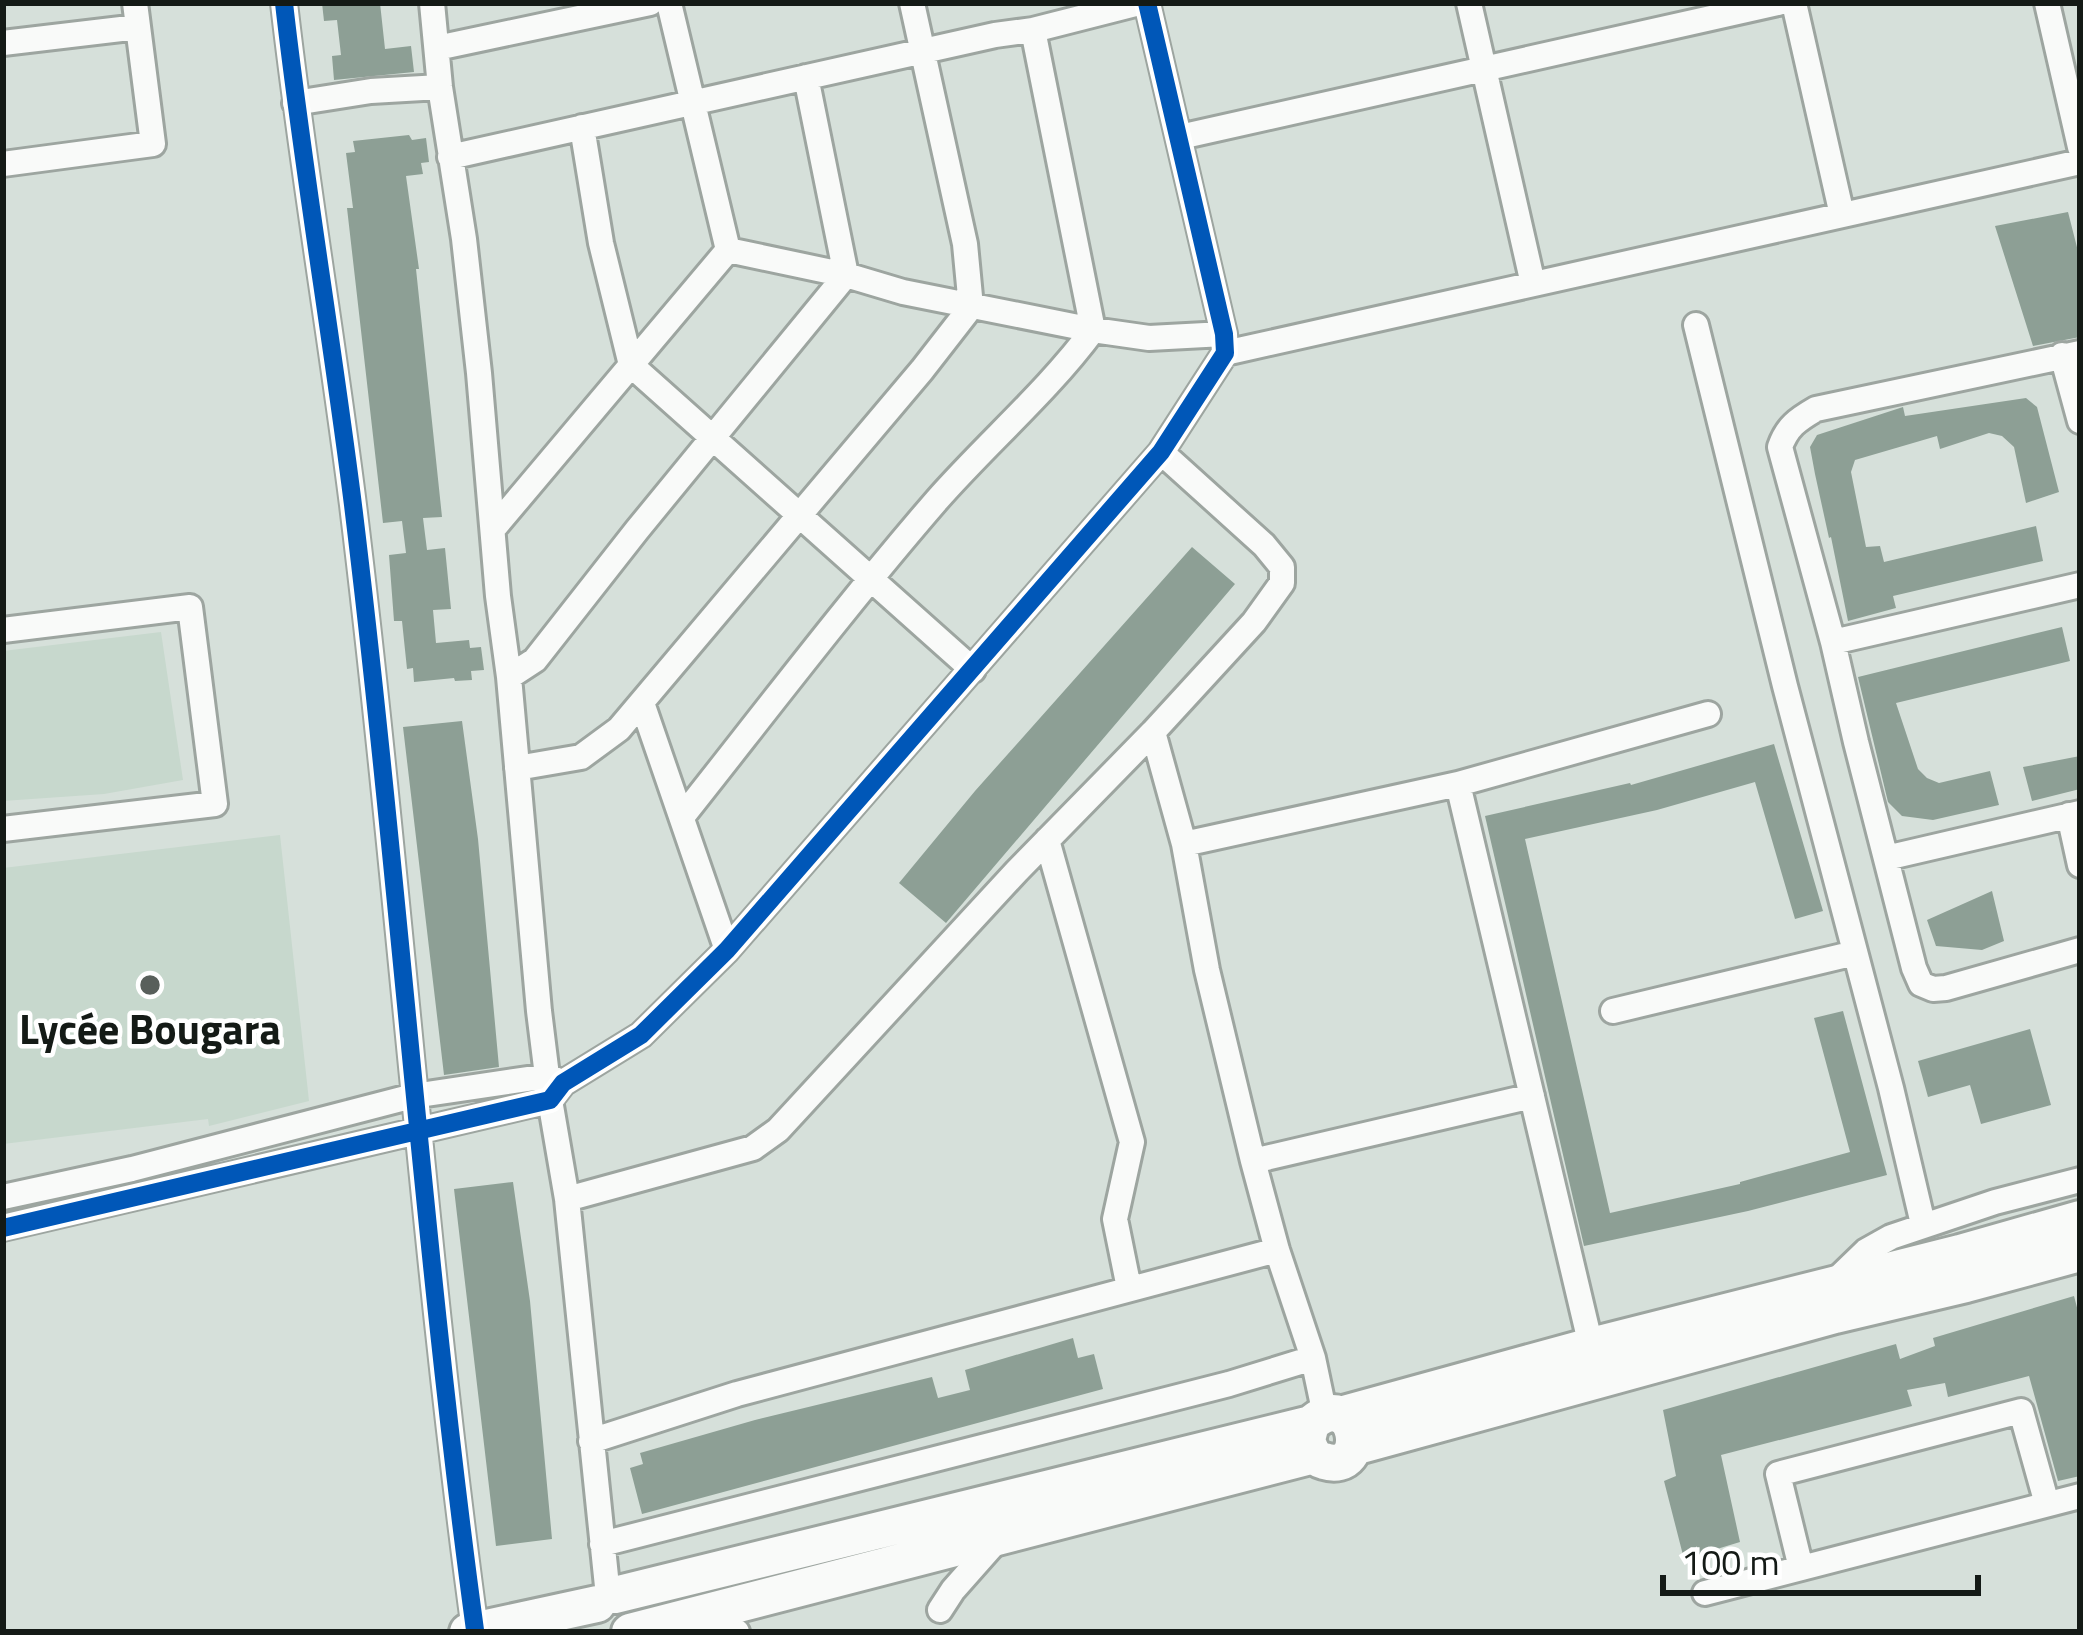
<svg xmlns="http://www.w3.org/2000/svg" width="2083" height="1635" font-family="'Titillium Web',sans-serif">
<rect width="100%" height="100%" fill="#d6e0da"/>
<path fill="#c7d8cd" d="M161 632 183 780 104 794 3 801V651Z
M280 835 309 1101 209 1126 208 1119 3 1144V868Z"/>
<path fill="#8d9f95" d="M322 3H380L385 49 411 46 414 72 334 80 332 56 341 55 337 20 324 21Z
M409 135 412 140 426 138 429 162 421 163 423 174 406 176 419 269H416L442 517 423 518 427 550 445 548 451 609 433 610 436 643 469 640 470 648 481 647 484 670 471 671 472 680 455 681 454 678 414 682 413 668 407 669 402 621H394L389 555 406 553 402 521 383 523 347 208H353L346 153 355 152 353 141Z
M2068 212 2080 259V337L2033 346 1995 226Z
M2026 398 2037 407 2059 492 2026 503 2014 447 2002 436 1989 433 1940 449 1937 436 1855 460 1851 472 1866 547 1880 546 1884 562 2036 526 2043 561 1893 596 1896 608 1848 621 1831 537 1829 538 1815 474 1810 447 1817 435 1903 407 1905 416Z
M1192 547 1235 584 946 923 899 883 975 791Z
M2062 627 2070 661 1896 703 1918 769 1927 778 1939 783 1990 771 1999 805 1933 820 1902 816 1888 802 1858 677Z
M462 721 478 839 499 1067 444 1075 403 727Z
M1774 744 1823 911 1795 919 1755 782 1657 810 1525 839 1610 1213 1740 1184V1182L1850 1152 1814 1018 1843 1011 1887 1175 1748 1211 1584 1246 1485 816 1630 783 1631 785Z
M2080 756V789L2032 801 2023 767Z
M1992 891 2004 941 1982 950 1936 946 1927 920Z
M2030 1029 2051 1105 1981 1124 1970 1085 1928 1097 1918 1061Z
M513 1182 530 1301 552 1539 496 1546 454 1189Z
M2074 1296 2080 1319V1476L2058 1481 2029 1376 1948 1397 1945 1383 1907 1390 1912 1406 1721 1455 1740 1542 1684 1559 1664 1481 1676 1476 1663 1410 1896 1344 1900 1359 1935 1346 1933 1338Z
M1073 1338 1078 1358 1094 1354 1103 1389 642 1514 630 1468 643 1464 640 1453 755 1420 932 1377 938 1398 970 1390 965 1370Z"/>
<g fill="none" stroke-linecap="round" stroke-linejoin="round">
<defs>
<path id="street" d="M284 3C303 171 332 338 353 505 399 880 424 1256 475 1630
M432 3 440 87 464 239 479 373 498 596 509 677 539 1011 550 1100 567 1199 608 1596
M669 3 728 250
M1469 3 1533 284
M1794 3 1842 215
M2047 3 2080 147
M3 43 138 27
M437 48 650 3
M295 103 371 91 440 87
M582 127 601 243 631 365 973 670
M1180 137 1778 3
M450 157 995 35 1033 30 1139 3
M3 164 153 144 135 3
M728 250 846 275 903 292 1093 330 1149 338 1224 334
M1696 325 1785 686 1891 1088 1923 1224
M1225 353 2080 162
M2080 353 1816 409C1797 420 1787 427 1780 447L1833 642 1856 742 1914 968 1921 984 1933 989 1946 988 2080 950
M2062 355 2080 421
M493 529 728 250
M3 630 190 607 215 804 3 829
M1833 642 2080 585
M509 677 535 660 637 530 846 275 806 77
M642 703 727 950
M1153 732 1184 844 1207 970 1253 1161 1277 1250 1313 1358 1325 1415
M517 768 581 757 619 729 922 370 971 307 965 244 912 3
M1458 784 1708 714
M2069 815 2080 865
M682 817C766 711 848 603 937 500 988 442 1047 392 1093 330L1033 30
M1047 840 1132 1142 1115 1219 1129 1288
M1184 844 1458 784 1591 1346
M1886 858 2080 813
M1613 1011 1855 953
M1253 1161 1532 1096
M3 1197 132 1169 413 1096 548 1076 561 1082
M567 1199 753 1148 778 1130 1017 871 1153 732 1254 622 1282 583V567L1264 545 1161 452
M3 1228 550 1100 563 1083 641 1035 727 950 1161 452 1225 353 1224 334 1147 3
M1834 1282 1866 1251 1891 1237 1995 1202 2080 1180
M591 1441 737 1394 1277 1250
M602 1544 1229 1384 1313 1358
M1801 1568 1778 1474 2021 1411 2047 1504
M1705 1593 2080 1496
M940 1610 953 1590 999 1538
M697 1616 737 1632"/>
<path id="secondary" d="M1340 1415 1591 1346 1960 1253 2080 1219
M1354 1447 1835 1315 1966 1284 2080 1253
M615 1595 1311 1424C1357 1382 1373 1476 1324 1461 1313 1458 1310 1450 1307 1440L1311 1424
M468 1632 597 1604
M630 1632 1314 1455"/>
</defs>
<use href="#street" stroke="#9da5a0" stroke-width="30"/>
<use href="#secondary" stroke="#9da5a0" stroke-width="42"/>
<use href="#street" stroke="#f9faf9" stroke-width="24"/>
<use href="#secondary" stroke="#f9faf9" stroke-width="36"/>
<defs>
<path id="cycleway" d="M284 3C303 171 332 338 353 505 399 880 424 1256 475 1630
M3 1228 550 1100 563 1083 641 1035 727 950 1161 452 1225 353 1224 334 1147 3"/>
</defs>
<use href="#cycleway" stroke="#fff" stroke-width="26"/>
<use href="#cycleway" stroke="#0057b8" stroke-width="18"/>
</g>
<circle fill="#585f5b" stroke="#fff" stroke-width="4.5" cx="150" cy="985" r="12"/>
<g text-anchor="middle" stroke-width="9" stroke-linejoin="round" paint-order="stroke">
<g font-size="42" font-weight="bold" fill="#141a16" stroke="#fff">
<text x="150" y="1044">Lycée Bougara</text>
</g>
</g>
<rect width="2083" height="1635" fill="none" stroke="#141a16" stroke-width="12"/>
<path d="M1663 1575v18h315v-18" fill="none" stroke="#141a16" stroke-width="6"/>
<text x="1681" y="1575" font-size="36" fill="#141a16" stroke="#ffffff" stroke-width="9" paint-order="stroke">100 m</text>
</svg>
